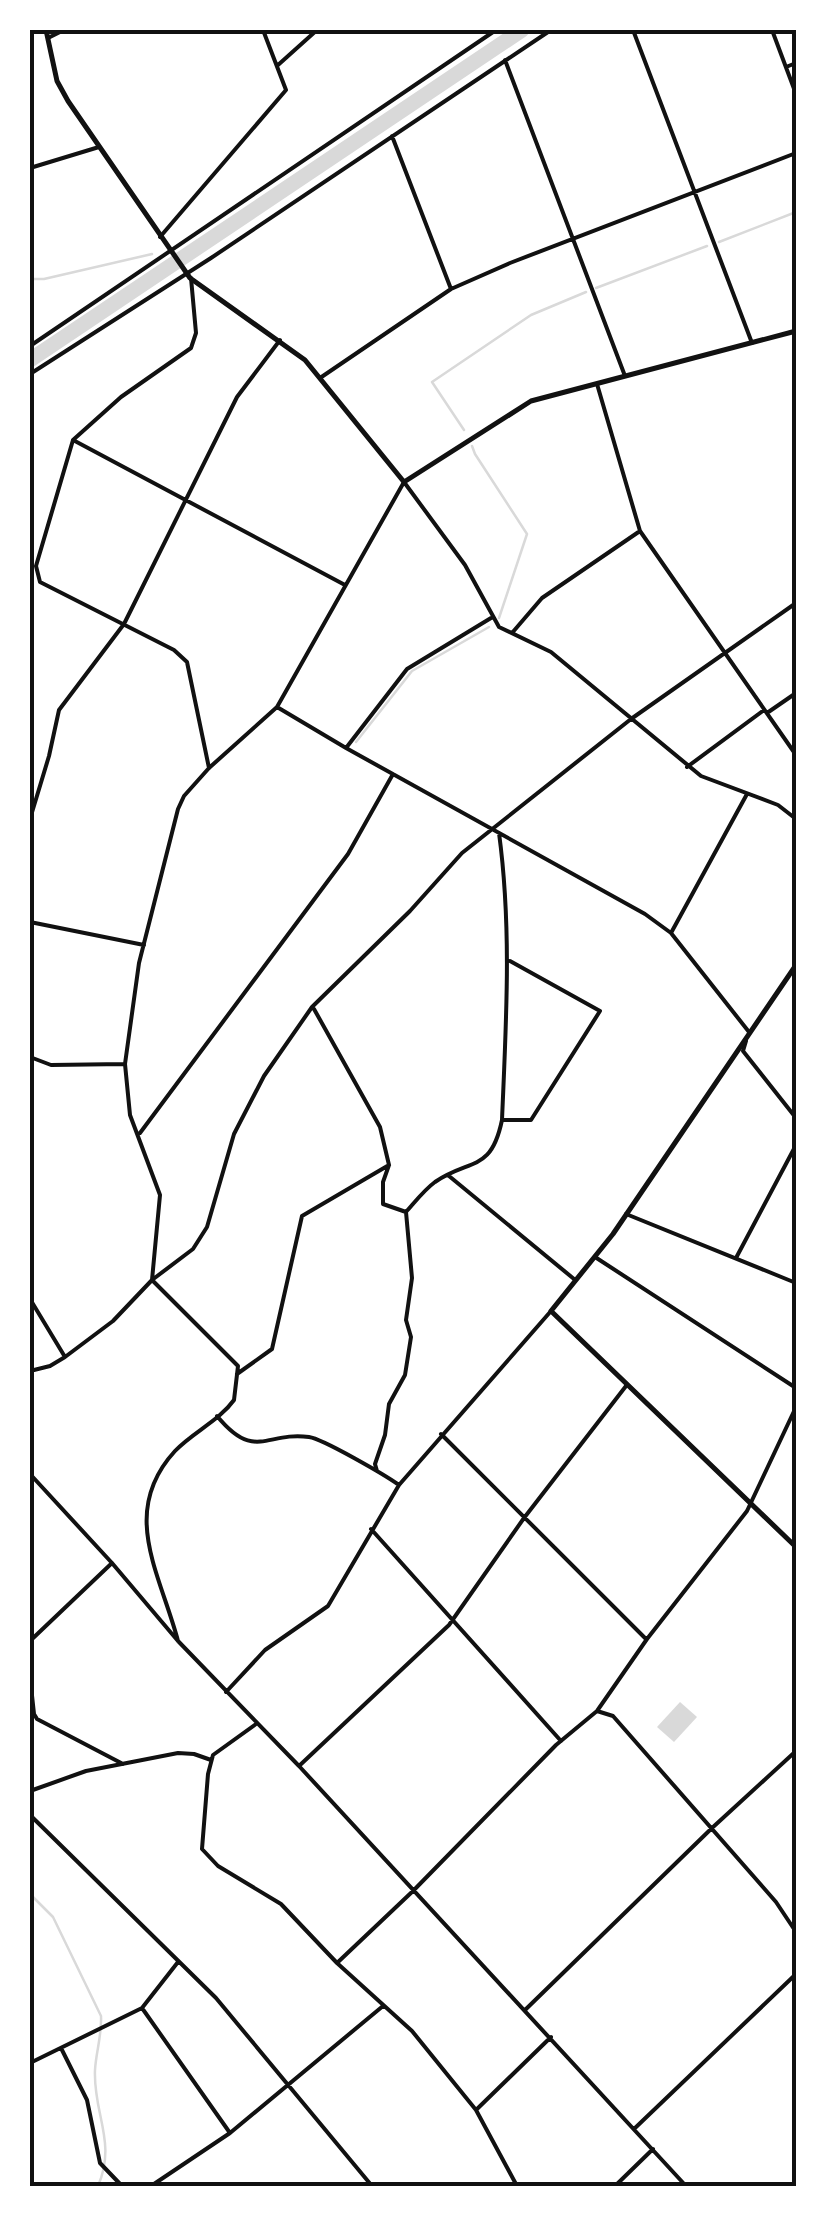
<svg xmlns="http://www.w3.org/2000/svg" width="826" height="2216" font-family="Spectral,serif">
<rect width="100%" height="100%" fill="#fff"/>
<path fill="#d9d9d9" d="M680 1702 697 1717 674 1742 657 1727Z"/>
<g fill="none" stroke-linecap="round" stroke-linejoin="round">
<path stroke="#d9d9d9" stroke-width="2.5" d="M719 242 796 212
M30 279H44L152 254
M596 288 707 246
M464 430 432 382 531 315 586 292
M472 446 475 454 527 534 499 618
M356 742 412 671 489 627
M30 1894 53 1917 101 2016C102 2035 96 2052 95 2070 93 2114 117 2142 98 2186"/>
<path stroke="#d9d9d9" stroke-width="15" d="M30 360 522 30"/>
<path stroke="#111" stroke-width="4" d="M633 30 752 343
M772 30 796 94
M48 38 64 30
M505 60 625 376
M278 65 317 30
M786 67 796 63
M392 136 451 289
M30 168 99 147
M160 237 286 90 263 30
M191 278 196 333 191 348 121 397 73 440 36 566 40 582 174 650 187 662 209 768
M30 346 496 30
M30 374 211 258 551 30
M320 378 451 289 510 263 796 153
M597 384 640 531 796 755
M73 440 345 585
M512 633 542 598 640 531
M277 707 346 748 645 914 671 933 749 1032
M767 713 796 693
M346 748 407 669 491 618
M687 767 764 710
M30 819 49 756 59 710 124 624 237 397 280 340
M30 922 144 945
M671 933 747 794
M314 1009 380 1127 389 1165 383 1182V1204L406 1212
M746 1041 743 1051 796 1118
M30 1057 51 1065 125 1064
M502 1120H531L600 1011 510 961
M140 1133 348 854 393 774
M449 1176 574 1279
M626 1214 796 1283
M595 1257 796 1388
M736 1258 796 1145
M30 1299 65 1357
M30 1371 50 1366 65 1357 113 1321 152 1280 193 1249 207 1227 234 1134 264 1076 312 1007 410 911 462 853 631 719 796 603
M237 1374 272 1349 302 1216 389 1165
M217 1416C255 1462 266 1431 309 1437 323 1439 385 1475 399 1485
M441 1434 646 1639
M377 1471 375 1464 385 1435 389 1404 405 1375 411 1337 406 1320 412 1278 406 1212C415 1202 424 1190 435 1182 470 1158 491 1173 502 1120 506 1024 512 929 499 833
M30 1474 112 1563 178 1641 299 1766 686 2186
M371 1529 561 1741
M30 1641 112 1563
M178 1641C160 1573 119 1512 175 1451 193 1432 219 1421 234 1400L238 1366 152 1280 160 1195 130 1115 125 1064 139 963 178 809 184 796 209 768 277 707 404 482 465 565 499 627 551 652 701 776 778 805 796 819
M30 1677 34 1714 37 1719 123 1764
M226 1692 265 1650 328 1606 399 1485 551 1311
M597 1711 613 1716 776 1902 796 1932
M256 1724 213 1755 208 1774 202 1849 218 1866 281 1904 337 1963 412 2031 476 2110 517 2186
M299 1766 449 1625 524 1518 626 1386
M30 1791 86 1771 178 1753 194 1754 211 1760
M30 1815 216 1998 372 2186
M337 1963 413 1891 556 1745 597 1711 647 1639 747 1511 796 1407
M142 2008 230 2133
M525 2010 712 1828 796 1751
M61 2048 87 2100 100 2163 122 2186
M30 2063 142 2008 178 1962
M476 2110 551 2037
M634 2129 796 1974
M151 2186 230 2133 383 2006
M615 2186 653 2149"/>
<path stroke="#111" stroke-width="5" d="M46 30 57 81 68 101 190 278 305 360 404 482 531 401 796 331
M796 965 613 1234 551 1311 796 1547"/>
</g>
<rect width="826" height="2216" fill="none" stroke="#ffffff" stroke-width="65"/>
<rect x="32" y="32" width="762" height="2152" fill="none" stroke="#111" stroke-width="4"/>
</svg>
